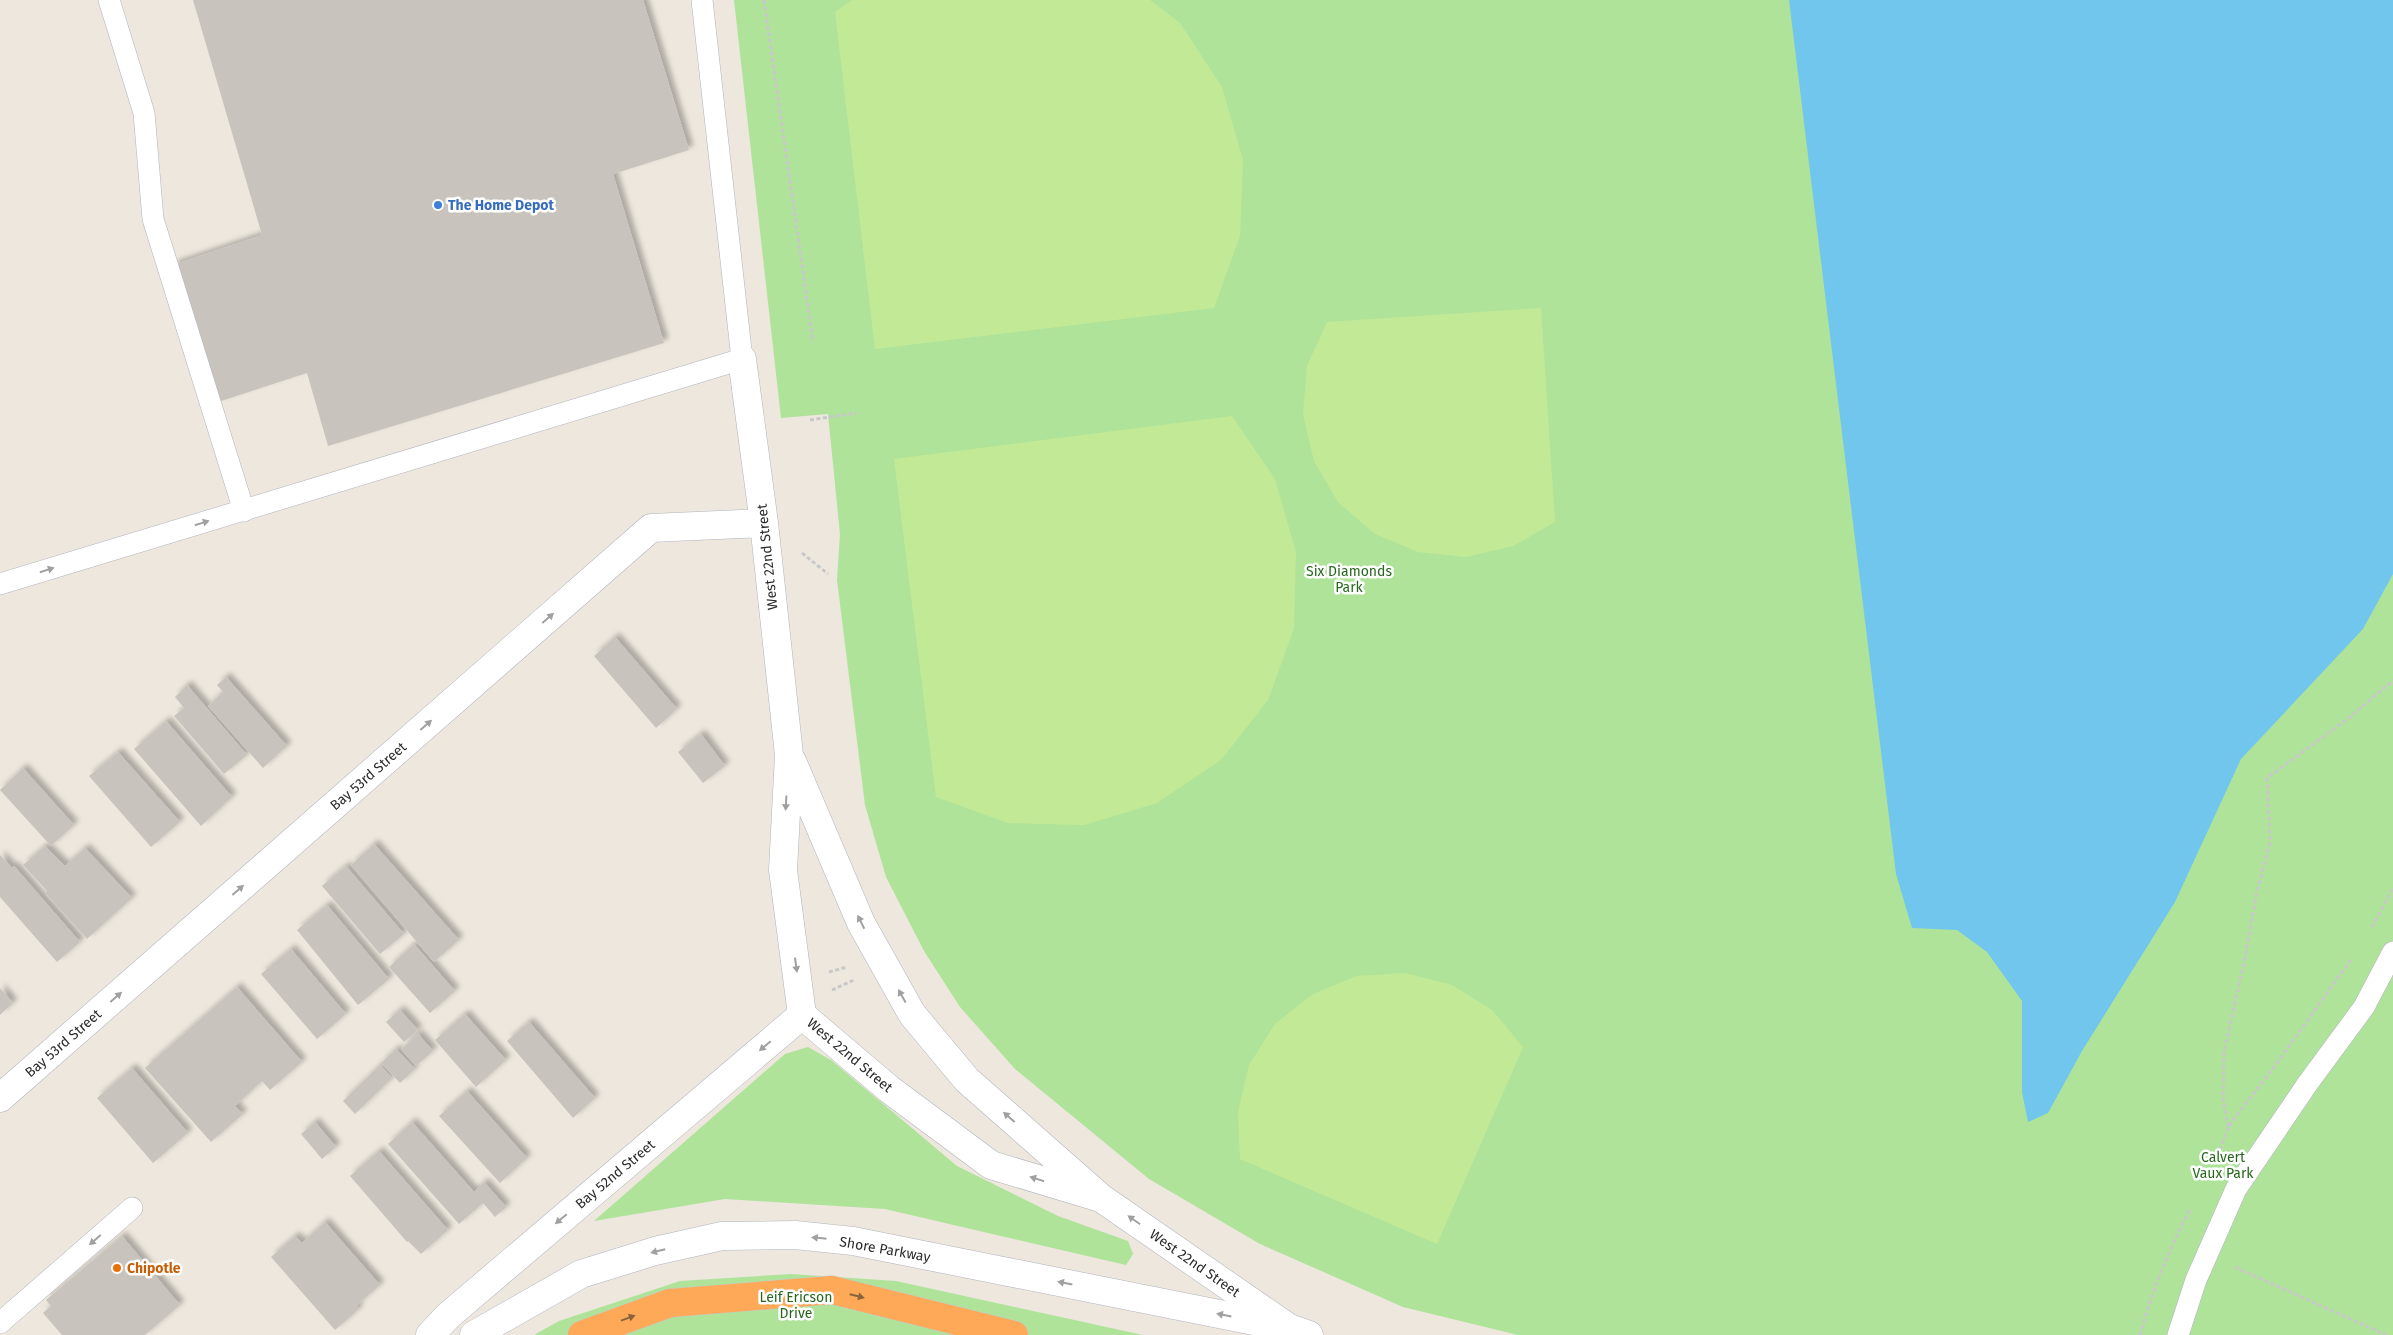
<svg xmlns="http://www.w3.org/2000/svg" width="2393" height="1335" font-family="'Fira Sans',sans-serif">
<defs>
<filter id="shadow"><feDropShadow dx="4.5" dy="-4.5" stdDeviation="2.5" flood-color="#0004"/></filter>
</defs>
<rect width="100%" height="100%" fill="#ede7dd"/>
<path fill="#afe39a" d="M734 0H2393V1335H1518L1403 1307 1260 1244 1149 1179 1015 1069 960 1007 924 951 886 877 865 805 837 580 840 534 828 414 781 418Z
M808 1047 831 1060 957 1166 1058 1216 1128 1241 1133 1254 1126 1265 885 1209 725 1199 594 1221 785 1054Z
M791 1274 896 1281 1143 1335H534L559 1321 680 1281Z"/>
<path fill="#c2ea96" d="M852 0H1150L1180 23 1222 87 1243 160 1240 236 1214 308 875 349 835 12Z
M1541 308 1555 522 1513 546 1466 557 1418 552 1375 534 1338 502 1314 461 1303 414 1307 366 1327 322Z
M1232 416 1275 479 1296 552 1294 628 1268 700 1221 760 1157 803 1084 825 1008 823 936 797 894 459Z
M1405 973 1452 985 1492 1010 1523 1047 1437 1244 1240 1159 1238 1112 1249 1065 1275 1024 1313 994 1357 976Z"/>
<path fill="#71c6ee" d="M1789 0H2393V574L2363 629 2241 759 2175 902 2082 1051 2048 1113 2028 1122 2022 1092V1001L1987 952 1957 930 1912 928 1896 874Z"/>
<path fill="#c8c4bd" filter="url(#shadow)" d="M193 0H643L689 150 613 174 664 343 328 446 307 373 218 402 173 265 262 235Z
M615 637 677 709 656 728 594 656Z
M226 677 287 746 263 768 208 706 223 692 217 685Z
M187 685 247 755 224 774 174 716 184 708 175 697Z
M166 721 232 797 201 826 134 749Z
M701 734 725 766 703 783 678 752Z
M118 752 180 822 151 847 89 776Z
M23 768 74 825 51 846 0 790Z
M374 844 459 940 434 962 351 865Z
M45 846 65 866 85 848 132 898 87 939 45 893 47 891 23 865Z
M0 855 12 868 14 866 80 942 57 962 0 897Z
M346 866 404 934 380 954 322 886Z
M327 905 389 979 358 1005 297 930Z
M414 944 455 991 430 1013 389 967Z
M291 949 346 1014 317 1039 261 974Z
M237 987 302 1062 270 1090 262 1081 235 1106 243 1114 211 1142 145 1068Z
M0 988 13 1003 0 1015Z
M400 1010 418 1030 404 1042 386 1022Z
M465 1014 506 1060 476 1087 435 1040Z
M529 1022 595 1098 573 1118 507 1041Z
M418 1034 433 1051 416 1066 401 1049Z
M396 1049 415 1069 400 1083 381 1063Z
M380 1065 392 1078 355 1114 343 1101Z
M132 1068 188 1133 153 1163 97 1098Z
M467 1091 527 1158 500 1183 439 1116Z
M315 1122 336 1147 322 1159 301 1134Z
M412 1122 474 1192 484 1182 506 1207 495 1217 483 1203 459 1224 388 1144Z
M379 1151 448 1230 421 1254 408 1241 407 1242 350 1176Z
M325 1222 380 1285 356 1306 359 1309 335 1330 271 1257 295 1236 302 1243Z
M122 1236 180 1305 145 1335H62L43 1313 51 1306 46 1300Z"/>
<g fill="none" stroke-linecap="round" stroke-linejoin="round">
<defs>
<path id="lane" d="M109 0 144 113 153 219 244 511
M0 584 742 359 702 0
M0 1323 132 1208
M2178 1335 2196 1280 2236 1189 2308 1083 2364 1007 2393 952"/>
<path id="street" d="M742 359 764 523 789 755 783 870 802 1015 889 1089 991 1165 1101 1198
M792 761 861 923 912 1014 967 1080 1101 1198 1289 1328
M0 1098 651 528 764 523
M430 1335 449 1315 802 1015"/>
<path id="secondary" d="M474 1335 581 1274 655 1251 722 1236 795 1235 853 1241 1289 1328 1309 1335"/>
<path id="highway" d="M582 1335 670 1303 832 1290 1014 1335"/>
</defs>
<use href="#lane" stroke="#b1b3bf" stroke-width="22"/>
<use href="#street" stroke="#b1b3bf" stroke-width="29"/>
<use href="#secondary" stroke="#b1b3bf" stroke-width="29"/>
<use href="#highway" stroke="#c8c8c8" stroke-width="29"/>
<path stroke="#c8c8c8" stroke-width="3" stroke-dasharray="4 2.5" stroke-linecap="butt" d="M764 0 813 342
M810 420 857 413
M802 553 828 574
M2372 927 2393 888
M829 972 847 967
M832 990 854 980
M2228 1127 2223 1098 2224 1052 2245 958 2256 896 2270 842 2267 778 2349 718 2393 680
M2218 1156 2228 1127 2274 1067 2352 958
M2235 1267 2386 1335
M2140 1335C2152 1292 2169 1247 2191 1208"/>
<use href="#lane" stroke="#fff" stroke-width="21"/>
<use href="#street" stroke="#fff" stroke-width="28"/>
<use href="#secondary" stroke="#fff" stroke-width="28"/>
<use href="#highway" stroke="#fda958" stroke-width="28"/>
</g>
<defs><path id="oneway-solid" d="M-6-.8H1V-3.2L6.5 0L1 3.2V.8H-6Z" transform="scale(1.25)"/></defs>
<g fill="#a0a0a0">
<use href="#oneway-solid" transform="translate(202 523) rotate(-17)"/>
<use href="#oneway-solid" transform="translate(47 570) rotate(-17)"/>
<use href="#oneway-solid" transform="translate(548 618) rotate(-41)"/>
<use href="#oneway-solid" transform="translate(426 725) rotate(-41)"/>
<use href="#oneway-solid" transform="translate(786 803) rotate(93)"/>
<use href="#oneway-solid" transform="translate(238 890) rotate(-41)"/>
<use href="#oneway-solid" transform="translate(861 922) rotate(-116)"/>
<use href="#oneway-solid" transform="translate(796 965) rotate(82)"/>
<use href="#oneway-solid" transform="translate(902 996) rotate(-119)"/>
<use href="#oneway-solid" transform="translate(116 997) rotate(-41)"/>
<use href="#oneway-solid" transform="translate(765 1046) rotate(140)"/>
<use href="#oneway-solid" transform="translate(1009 1117) rotate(-139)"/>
<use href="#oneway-solid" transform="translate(1037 1179) rotate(-163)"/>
<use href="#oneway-solid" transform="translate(561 1219) rotate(140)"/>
<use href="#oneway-solid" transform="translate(1134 1220) rotate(-145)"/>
<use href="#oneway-solid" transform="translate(819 1238) rotate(-174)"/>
<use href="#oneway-solid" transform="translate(95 1240) rotate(139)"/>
<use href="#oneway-solid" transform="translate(658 1251) rotate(166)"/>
<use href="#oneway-solid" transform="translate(1065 1283) rotate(-169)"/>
<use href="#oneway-solid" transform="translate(1224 1315) rotate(-169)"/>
</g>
<g fill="#8a643f">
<use href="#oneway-solid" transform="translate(857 1296) rotate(14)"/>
<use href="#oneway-solid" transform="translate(628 1318) rotate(-20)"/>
</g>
<circle fill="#3f7fe0" stroke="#fff" stroke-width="2" cx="438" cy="205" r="5"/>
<circle fill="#e8710a" stroke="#fff" stroke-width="2" cx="117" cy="1268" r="5"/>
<g text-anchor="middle" stroke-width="5" stroke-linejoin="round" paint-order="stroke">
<g font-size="14" font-weight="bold" fill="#366cbe" stroke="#fff" text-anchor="start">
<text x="448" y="210">The Home Depot</text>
</g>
<g font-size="14" fill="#2b2b2b" stroke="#fff">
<text transform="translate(767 557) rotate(-96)" y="5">West 22nd Street</text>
<text transform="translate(368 776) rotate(-41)" y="5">Bay 53rd Street</text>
<text transform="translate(63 1043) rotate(-41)" y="5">Bay 53rd Street</text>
<text transform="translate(850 1055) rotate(40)" y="5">West 22nd Street</text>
<text transform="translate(615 1174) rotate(-40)" y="5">Bay 52nd Street</text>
<text transform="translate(885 1249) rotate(10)" y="5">Shore Parkway</text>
<text transform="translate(1195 1263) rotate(35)" y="5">West 22nd Street</text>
</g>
<g font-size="14" fill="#26681b" stroke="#fff">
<text x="1349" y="576">Six Diamonds<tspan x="1349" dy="16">Park</tspan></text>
<text x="2223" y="1162">Calvert<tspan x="2223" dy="16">Vaux Park</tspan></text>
<text x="796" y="1302">Leif Ericson<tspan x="796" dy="16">Drive</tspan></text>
</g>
<g font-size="14" font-weight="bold" fill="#c56008" stroke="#fff" text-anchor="start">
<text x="127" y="1273">Chipotle</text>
</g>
</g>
</svg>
